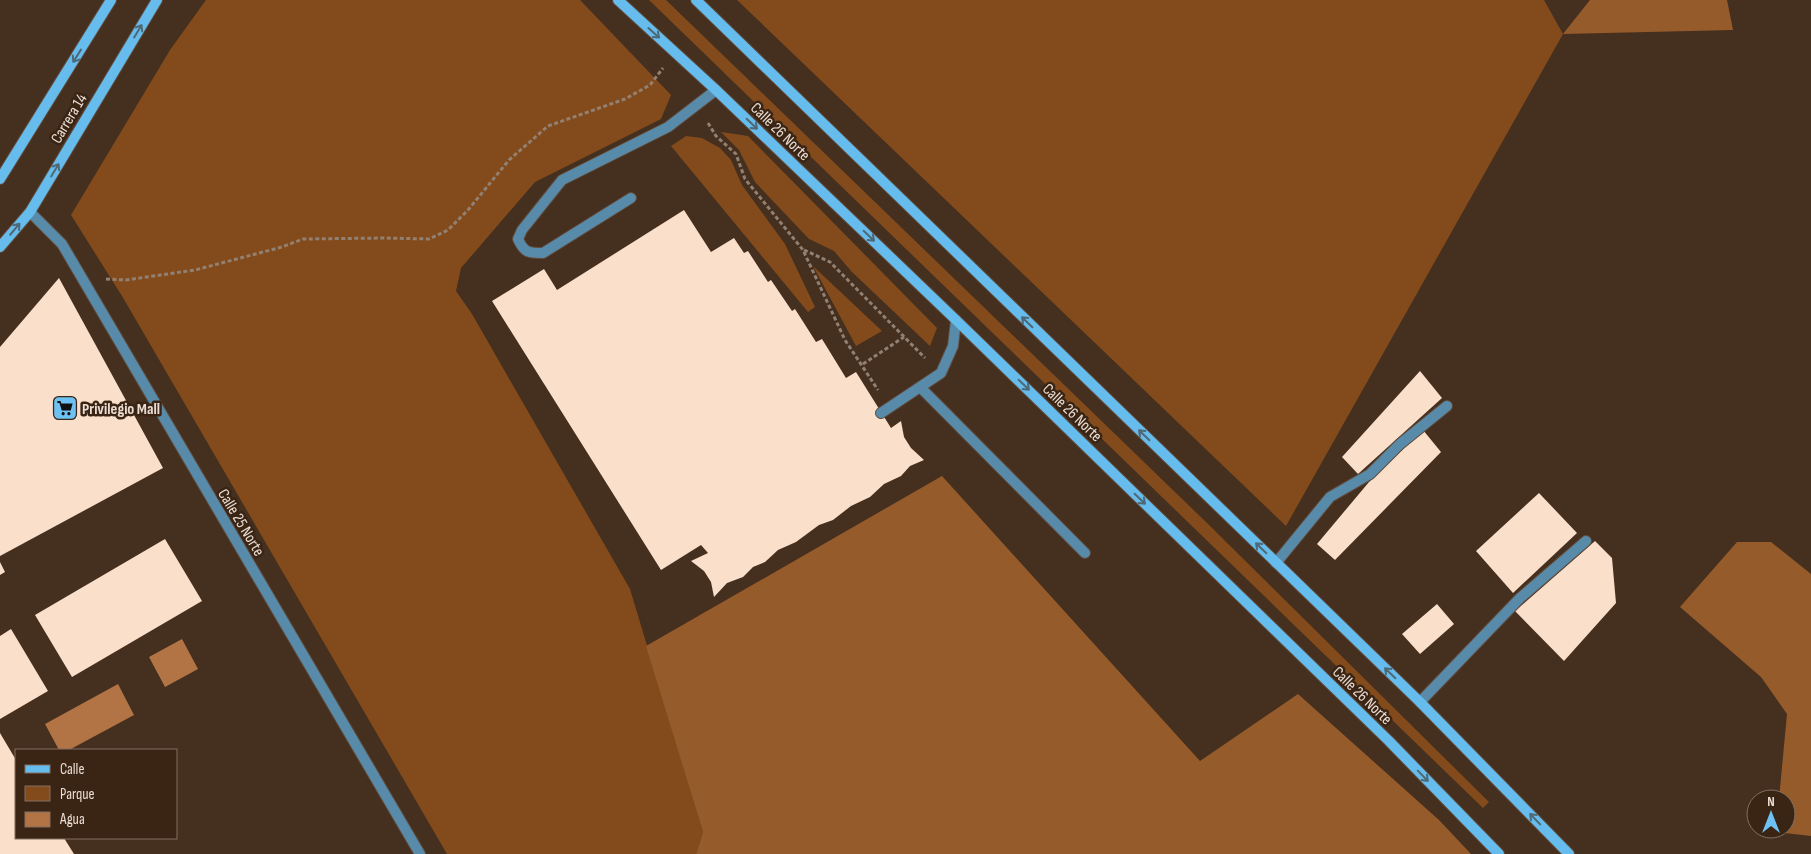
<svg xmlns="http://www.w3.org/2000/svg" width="1811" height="854" font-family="'Sofia Sans Condensed',sans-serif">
<rect width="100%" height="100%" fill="#452f1f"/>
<path fill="#834b1b" d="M206 0H580L671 95 661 119 535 182 461 268 456 291 472 314 630 589 703 832 696 854H447L122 296 71 215 170 50Z
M649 0H666L1206 522 1489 802 1483 808Z
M737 0H1544L1563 34 1286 526Z
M721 132 748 136 937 328 930 346 852 272 834 251 809 239 755 182 739 150Z
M686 136 702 138 720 148 731 160 742 185 785 244 815 307 808 312 671 146Z
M813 266 882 331 856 346Z"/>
<path fill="#965b2a" d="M1590 0H1727L1733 30 1563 34Z
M942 476 1200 761 1298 694 1439 820 1471 854H696L703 832 646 646Z
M1737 542H1771L1811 574V836L1775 832 1776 829H1786V799H1779L1787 714 1761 677 1680 607Z"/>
<path fill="#b27445" d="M182 639 198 669 165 687 149 657Z
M118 684 134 715 69 750H59L45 724Z"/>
<path fill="#fadfcb" d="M684 210 711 252 734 238 744 253 748 251 768 282 771 280 792 311 795 309 816 342 822 339 846 378 856 372 891 428 901 421 904 437 911 448 924 460 910 466 901 476 884 484 870 497 851 506 833 520 819 525 796 542 778 550 765 562 753 567 743 577 727 583 714 597 711 582 704 571 691 561 708 553 701 545 661 570 492 301 544 269 557 290Z
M59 278 163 468 0 556V347Z
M1420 371 1442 398 1358 474 1342 457Z
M1423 430 1441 452 1335 560 1317 544 1369 482Z
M1539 493 1577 533 1513 593 1476 551Z
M165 539 202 601 72 677 35 615Z
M1595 541 1612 558 1616 603 1564 661 1515 611Z
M0 562 5 572 0 575Z
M1437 604 1454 624 1420 654 1402 634Z
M11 629 48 691 0 719V636Z
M0 733 16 760V838H64L74 854H0Z"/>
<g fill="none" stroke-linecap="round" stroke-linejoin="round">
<defs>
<path id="lane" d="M631 198 543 253C529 253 524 253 518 239L522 230 562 180 668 127 716 90
M920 387 1085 553
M881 413 941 373 953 346 956 320
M1276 563 1330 497 1370 474 1400 444 1447 406
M1420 702 1520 598 1586 541"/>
<path id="street" d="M30 212 62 244 420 854"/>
<path id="secondary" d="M618 0 716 90 956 320 1389 741 1499 854
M696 0 1420 702 1569 854
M0 179 111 0
M0 247 30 212 157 0"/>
</defs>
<use href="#lane" stroke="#604b3c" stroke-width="12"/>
<use href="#street" stroke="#604b3c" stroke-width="12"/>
<use href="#secondary" stroke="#604b3c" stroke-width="12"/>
<path stroke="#928072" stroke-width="3" stroke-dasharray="4 2.5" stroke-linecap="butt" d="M708 123 716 136 736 154 745 179 803 250 845 340 878 390
M804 250 830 262 925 358
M106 279 126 280 195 270 282 247 303 239 384 238 429 239 448 230 468 210 509 160 548 126 625 99 650 85 663 68
M863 364 904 337"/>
<use href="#lane" stroke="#588baa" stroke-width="10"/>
<use href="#street" stroke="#588baa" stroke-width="10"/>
<use href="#secondary" stroke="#66bcec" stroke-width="10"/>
</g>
<defs><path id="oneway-shaft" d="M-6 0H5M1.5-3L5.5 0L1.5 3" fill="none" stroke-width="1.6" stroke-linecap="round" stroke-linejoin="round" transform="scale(1.25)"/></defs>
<g stroke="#4e6976">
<use href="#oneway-shaft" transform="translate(138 31) rotate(-59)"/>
<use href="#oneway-shaft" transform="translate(654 33) rotate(42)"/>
<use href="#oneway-shaft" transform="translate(77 56) rotate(122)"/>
<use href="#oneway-shaft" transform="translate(752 124) rotate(44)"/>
<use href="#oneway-shaft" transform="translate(55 170) rotate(-59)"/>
<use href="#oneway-shaft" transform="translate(15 229) rotate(-50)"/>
<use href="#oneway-shaft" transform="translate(869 236) rotate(44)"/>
<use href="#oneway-shaft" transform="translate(1027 322) rotate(-136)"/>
<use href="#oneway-shaft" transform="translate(1024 385) rotate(44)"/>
<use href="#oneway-shaft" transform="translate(1144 435) rotate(-136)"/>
<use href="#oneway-shaft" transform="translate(1140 499) rotate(44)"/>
<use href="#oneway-shaft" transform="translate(1261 548) rotate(-136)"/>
<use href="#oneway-shaft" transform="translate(1390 673) rotate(-136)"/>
<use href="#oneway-shaft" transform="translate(1423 776) rotate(46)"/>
<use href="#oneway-shaft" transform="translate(1535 819) rotate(-134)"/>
</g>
<defs>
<symbol id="supermarket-square" viewBox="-11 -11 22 22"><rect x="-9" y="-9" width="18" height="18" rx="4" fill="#6dc2f3" stroke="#3a2515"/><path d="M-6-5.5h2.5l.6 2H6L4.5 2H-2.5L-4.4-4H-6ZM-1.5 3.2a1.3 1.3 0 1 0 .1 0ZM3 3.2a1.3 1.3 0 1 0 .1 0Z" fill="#111"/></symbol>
</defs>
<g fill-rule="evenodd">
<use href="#supermarket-square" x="51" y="394" width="28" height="28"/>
</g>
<g text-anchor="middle" stroke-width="5" stroke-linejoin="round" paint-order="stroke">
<g font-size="16" fill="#ebddd3" stroke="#3a2515">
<text transform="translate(68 118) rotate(-59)" y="6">Carrera 14</text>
<text transform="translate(781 131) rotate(44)" y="6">Calle 26 Norte</text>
<text transform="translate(1073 412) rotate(44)" y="6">Calle 26 Norte</text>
<text transform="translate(242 522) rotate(59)" y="6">Calle 25 Norte</text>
<text transform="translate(1363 695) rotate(44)" y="6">Calle 26 Norte</text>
</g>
<g font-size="16" font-weight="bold" fill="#ebddd3" stroke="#3a2515" text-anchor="start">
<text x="82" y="414">Privilegio Mall</text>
</g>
</g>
<rect x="15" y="749" width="162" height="90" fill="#3a2515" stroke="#816f61"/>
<rect x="25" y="765" width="25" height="8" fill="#66bcec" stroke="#816f61"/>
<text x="60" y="774" font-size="15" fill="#ebddd3">Calle</text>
<rect x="25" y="786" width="25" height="15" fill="#834b1b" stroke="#816f61"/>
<text x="60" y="799" font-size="15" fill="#ebddd3">Parque</text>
<rect x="25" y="812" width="25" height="15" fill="#b27445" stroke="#816f61"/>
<text x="60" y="824" font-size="15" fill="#ebddd3">Agua</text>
<g transform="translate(1771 814)"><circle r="24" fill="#3a2515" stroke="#816f61"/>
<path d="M0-4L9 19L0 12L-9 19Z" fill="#6dc2f3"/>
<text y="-8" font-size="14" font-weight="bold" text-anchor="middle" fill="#ebddd3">N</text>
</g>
</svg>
